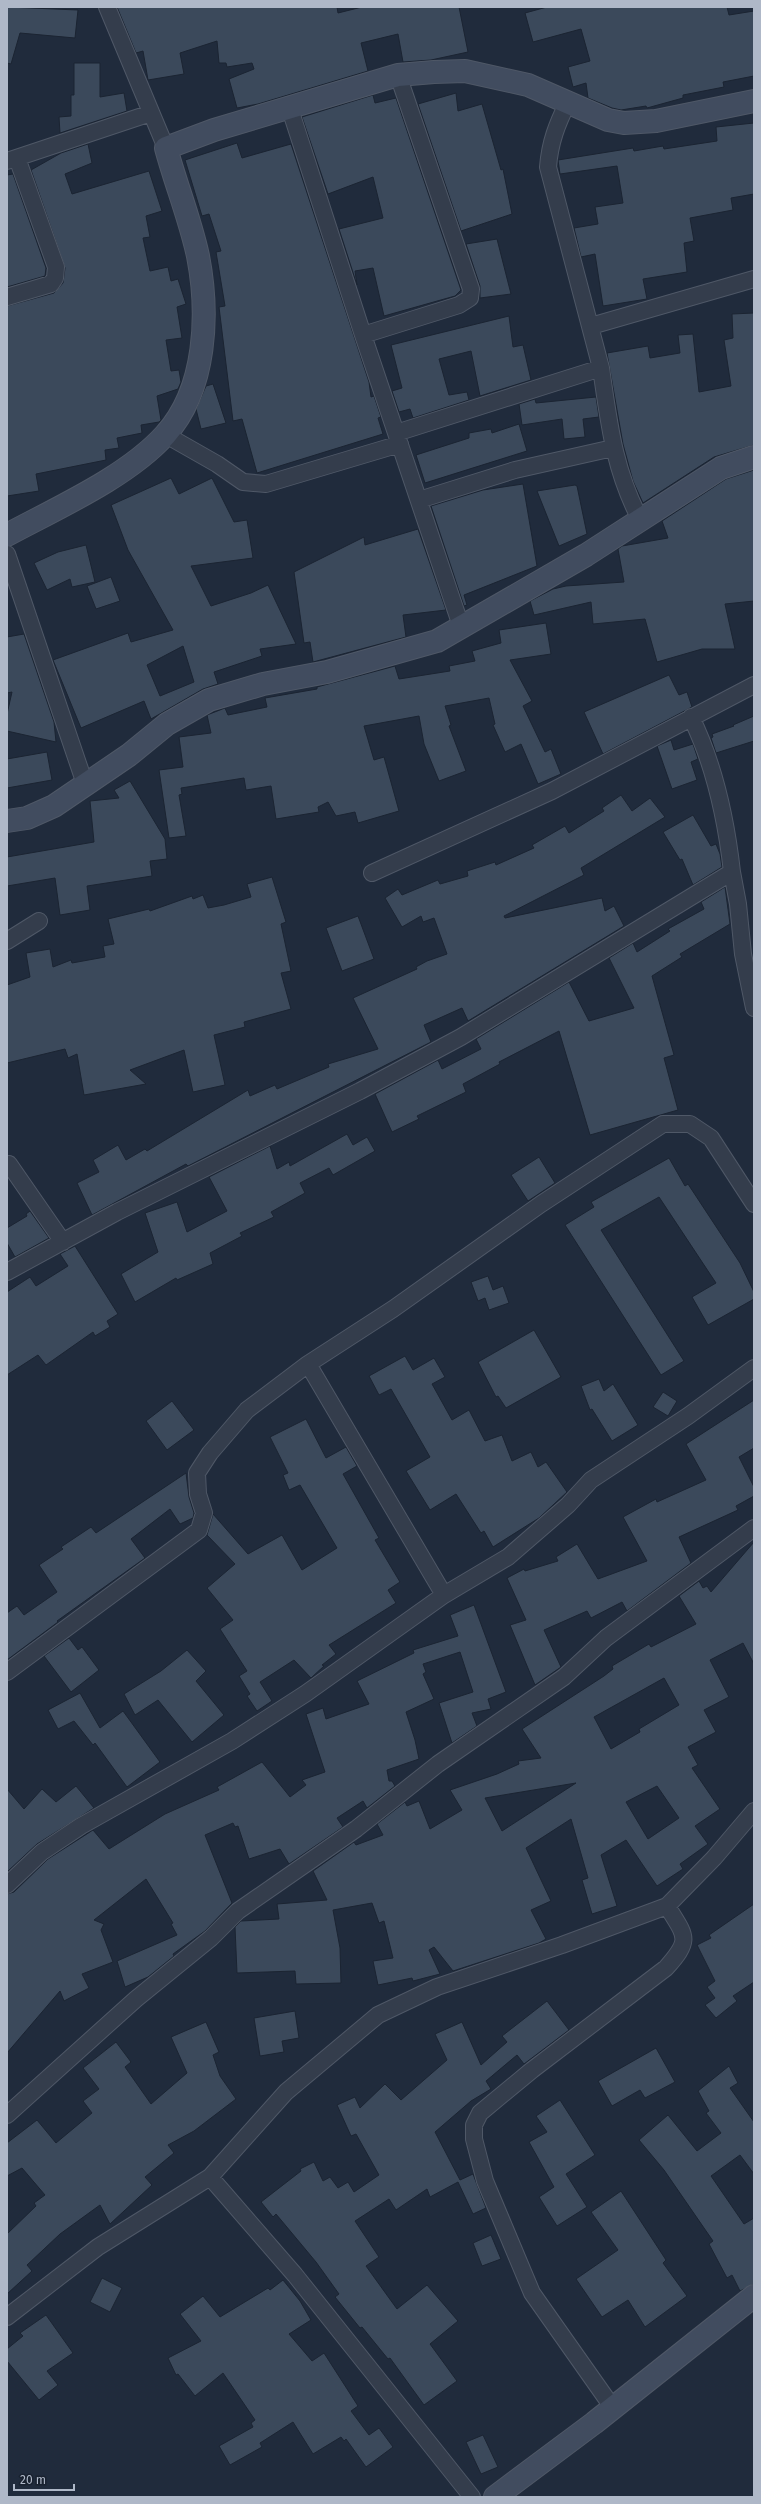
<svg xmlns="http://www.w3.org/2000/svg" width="761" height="2504" font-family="'Fira Sans',sans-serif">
<rect width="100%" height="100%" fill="#202b3c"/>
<path fill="#3b495b" stroke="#1b2432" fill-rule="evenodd" d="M7 7 78 10 75 38 20 33 11 64 7 63Z
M117 7H337L338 13 362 7H459L468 52 431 60 403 62 398 34 361 43 368 71 258 104 237 108 229 79 254 69 252 63 227 67 226 63H219L217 41 180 53 184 74 148 80 143 51 136 53Z
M547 7H727L729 15 754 11V76L723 82 724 87 683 95V98L647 108 646 106 621 110 612 108 588 98 586 83 573 87 568 67 590 61 581 29 533 42 525 13Z
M74 63H100V97L124 93 127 111 60 133 59 117 71 116V95H74Z
M456 93 458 111 482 104 501 170 503 169 512 214 461 231 418 104Z
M373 95 375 103 396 98 461 290 455 296 384 316 373 268 355 271 357 285 339 229 383 218 373 177 328 194 302 117Z
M754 123V194L731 198 733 210 690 218 694 241 684 243 687 272 643 279 647 299 603 306 595 254 581 257 574 228 598 224 595 207 623 203 617 166 560 174 558 160 633 148 634 151 663 146 664 149 717 141 716 127Z
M237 143 242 158 291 144 369 382 371 397 374 396 381 417 378 418 383 434 257 473 242 419 233 421 219 307 225 306 216 252 221 251 209 214 202 216 185 160Z
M88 144 92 163 65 174 72 194 149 171 162 211 146 216 150 237 143 238 150 271 168 267 171 281 178 279 186 304 177 307 182 338 166 340 171 371 179 370 181 382 178 389 157 396 161 420 159 422 141 425 142 433 117 438 119 448 105 450 106 460 36 474 39 491 7 496V306L54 293 63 283 65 268 31 170 61 153Z
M13 174 46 268 45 276 7 287V175Z
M497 239 511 294 480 298V286L466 244Z
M754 313V445L714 457 643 503 633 481 623 444 607 353 648 346 650 358 680 353 678 335 693 334 699 392 731 386 724 340 733 338 732 314Z
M509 316 513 347 523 345 531 380 480 396 471 351 439 359 449 395 467 392 469 400 413 418 410 409 399 412 392 391 402 388 391 345Z
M213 384 226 423 201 429 196 409 206 386Z
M596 397 599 417 583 419 585 437 564 439 562 419 522 425 519 404 535 399 536 403Z
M519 424 527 451 425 483 416 455 469 438V433L491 429 492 433Z
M754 470V601L725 604 735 649H702L657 662 645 619 593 624 591 602 534 615 530 601 553 589 566 586 624 582 618 549 622 546 668 538 662 521 726 479Z
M171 478 179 494 212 478 234 522 247 520 253 558 191 566 211 606 251 593 268 585 296 644 260 649 262 656 214 672 218 684 203 689 151 719 144 701 81 728 53 660 128 633 131 642 173 630 128 550 111 505ZM183 646 194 682 160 696 147 665Z
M523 484 537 566 464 595 467 605 464 606 431 506 483 490Z
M575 485 577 486 587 534 559 546 537 491Z
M418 529 446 610 403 615 406 637 313 662 310 642 304 643 294 572 364 537 365 545Z
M86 545 95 582 72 587 70 579 47 590 34 563 58 552Z
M111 577 120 601 96 609 87 586Z
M546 623 551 654 510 660 532 701 523 706 545 752 551 749 561 774 538 784 521 744 505 752 493 725 495 724 489 698 445 706 451 725 449 726 466 771 439 781 424 744 419 716 364 726 374 760 384 757 399 811 358 823 355 812 336 816 328 802 318 807 319 812 276 819 271 786 246 790 244 778 181 788 182 794 179 795 186 836 169 838 159 770 183 767 179 737 211 733 207 715 225 708 228 715 267 707 265 698 317 689V687L395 666 399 679 450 671 449 666 475 661 472 651 501 643 499 630Z
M24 634 54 722 56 742 7 731V714L12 692 7 693V637Z
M669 675 679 695 687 692 692 707 603 754 584 712Z
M754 716V741L716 753 711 738 713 737 712 734 734 726 733 725Z
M671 740 674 750 693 744 698 759 691 762 697 780 672 789 657 746Z
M47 752 52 780 7 788V759Z
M130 781 165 839 167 859 150 861 152 876 87 886 90 910 60 915 55 878 7 886V857L94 842 90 801 119 798 114 790Z
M621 795 632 811 650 798 665 817 581 868 584 875 504 916 505 918 602 898 605 911 614 906 624 926 468 1021 462 1008 424 1025 431 1042 188 1166 186 1164 92 1215 77 1183 99 1172 93 1160 118 1145 126 1160 145 1149 147 1151 248 1090 250 1096 275 1085 277 1089 329 1067 328 1064 378 1049 353 998 417 969 416 967 427 961 447 954 434 918 423 922 421 916 402 927 385 898 398 889 402 895 438 880 440 884 468 876 467 871 495 862 496 865 534 848 532 845 565 826 569 833 604 811 602 808Z
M693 815 711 846 716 844 720 854 722 867 693 885 682 859 680 860 663 832Z
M272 877 286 922 281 924 291 971 281 973 291 1009 244 1022 245 1027 214 1035 225 1085 193 1092 184 1050 130 1070 146 1084 84 1095 77 1054 68 1058 65 1049 7 1063V985L30 977 26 953 50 949 53 967 71 960 72 963 105 957 103 946 114 944 108 919 149 909 150 911 192 896 193 899 203 895 208 908 224 905 251 897 247 884Z
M725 887 730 924 680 954 682 957 652 976 674 1055 664 1058 678 1110 590 1135 559 1031 499 1062 500 1064 463 1084 466 1092 417 1116 419 1119 392 1132 375 1094 438 1060 442 1069 481 1049 476 1039 569 982 589 1021 634 1008 609 958 633 943 637 952 670 931 668 929 704 909 701 902Z
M358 916 374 959 342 971 326 928Z
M347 1134 353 1145 367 1137 375 1151 333 1175 329 1168 300 1183 305 1193 271 1212 274 1217 240 1233 242 1236 210 1253 213 1264 177 1280 176 1278 135 1302 121 1274 158 1252 145 1213 177 1202 187 1232 227 1211 209 1177 270 1146 277 1169 289 1162 290 1166Z
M539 1157 555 1183 528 1201 511 1175Z
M669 1158 685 1186 688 1184 740 1263 754 1292V1299L708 1325 692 1297 716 1283 659 1197 601 1230 684 1361 661 1375 565 1225 594 1207 591 1202Z
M30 1211 49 1238 15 1257 7 1243V1228L27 1216 26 1214Z
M75 1246 118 1314 107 1321 110 1327 95 1336 93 1332 46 1365 38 1355 7 1375V1292L30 1277 36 1286 68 1266 60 1254Z
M488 1276 493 1290 503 1286 509 1303 489 1310 485 1298 478 1301 471 1282Z
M534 1330 561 1377 506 1408 498 1396 496 1397 478 1362Z
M405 1356 413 1370 434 1358 445 1377 432 1384 452 1420 469 1410 485 1441 502 1435 512 1461 531 1452 538 1467 546 1462 567 1492 539 1518 493 1547 484 1531 481 1533 456 1494 430 1510 406 1471 430 1457 391 1389 379 1395 369 1376Z
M599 1379 604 1391 613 1384 638 1425 612 1441 592 1409 590 1410 581 1386Z
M663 1392 677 1401 668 1416 653 1407Z
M754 1400V1448L739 1457 754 1487V1496L736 1506 738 1510 679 1537 691 1563 627 1611 622 1602 591 1618 587 1611 544 1630 561 1667 535 1685 510 1625 526 1620 507 1578 524 1569 525 1571 558 1561 556 1557 577 1544 598 1579 647 1561 623 1517 656 1499 657 1502 706 1480 686 1444Z
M172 1401 194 1430 167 1450 146 1421Z
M306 1419 326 1458 346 1447 357 1466 343 1474 379 1538 375 1540 400 1582 388 1590 396 1603 329 1645 336 1654 322 1665 324 1666 311 1678 294 1660 260 1682 272 1701 257 1711 247 1696 250 1694 239 1676 247 1671 220 1629 233 1620 207 1588 235 1564 207 1535 213 1514 248 1554 282 1535 302 1570 337 1548 300 1485 289 1490 283 1475 288 1473 270 1437Z
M186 1473 189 1497 194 1513 193 1518 180 1524 170 1509 131 1539 145 1558 57 1621 58 1622 7 1660V1613L17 1606 24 1615 57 1592 39 1565 63 1549 61 1547 91 1527 96 1533Z
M754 1542V1664L743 1643 710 1660 729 1697 704 1710 716 1732 688 1747 698 1765 692 1768 720 1809 695 1826 708 1844 680 1864 683 1869 657 1886 626 1840 601 1855 617 1906 592 1914 582 1880 588 1878 571 1819 526 1848 551 1901 531 1910 546 1939 539 1943 453 1971 434 1947 429 1950 440 1974 413 1981 412 1978 378 1985 373 1961 393 1958 384 1921 379 1923 372 1903 333 1910 340 1948 341 1983 296 1984 295 1971 237 1973 235 1927 241 1921 279 1919 277 1904 327 1900 313 1871 354 1842 356 1845 383 1835 377 1824 405 1802 407 1806 419 1801 430 1829 462 1810 450 1790 497 1774 519 1764 518 1761 541 1758 522 1729 604 1676 613 1669 612 1666 649 1644 651 1647 696 1624 679 1596 699 1581 703 1588 707 1586 711 1592ZM664 1678 679 1705 639 1729 640 1732 611 1749 594 1717ZM576 1783 502 1831 485 1798ZM657 1786 679 1818 648 1839 626 1802Z
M474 1605 506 1692 488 1699 491 1709 472 1713 477 1726 452 1743 439 1703 473 1692 460 1652 423 1664 426 1672 423 1674 434 1699 406 1712 415 1740 419 1759 387 1770 389 1781H392L395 1786 367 1808 363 1801 337 1818 343 1827 289 1864 280 1849 249 1859 238 1826 235 1827 233 1823 205 1835 232 1903 205 1931 173 1954 174 1956 148 1977 125 1987 117 1961 177 1935 171 1924 173 1923 146 1879 94 1920 104 1924 101 1930 113 1962 82 1974 89 1988 64 2001 60 1991 7 2053V1894L14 1892 48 1859 93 1830 109 1849 165 1814 219 1790 217 1787 262 1762 290 1797 306 1785 302 1780 325 1772 306 1714 323 1708 326 1719 369 1704 357 1681 414 1653 413 1650 458 1636 450 1615Z
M69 1638 78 1650 82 1647 99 1670 71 1692 44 1656Z
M187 1650 206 1671 196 1681 224 1715 192 1742 158 1700 135 1715 124 1694 161 1671Z
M80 1693 100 1728 123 1711 160 1762 127 1787 95 1743 93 1745 74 1721 58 1729 48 1710Z
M76 1786 94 1808 37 1844 7 1872V1789L24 1809 42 1789 56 1802Z
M754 1904V1982L733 1996 737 2001 716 2018 705 2005 715 1998 707 1987 715 1981 697 1945 711 1938 709 1935Z
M547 2001 569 2030 524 2064 517 2055 486 2081 491 2089 471 2101 435 2132 460 2180 473 2174 486 2208 473 2214 458 2182 430 2197 427 2189 396 2210 389 2199 355 2221 379 2257 366 2266 397 2309 427 2285 458 2321 430 2344 457 2381 424 2405 390 2358 388 2359 362 2327 360 2328 335 2297 339 2294 316 2262 276 2214 273 2217 261 2202 301 2171 300 2169 314 2162 323 2181 330 2177 338 2188 348 2182 354 2192 379 2175 356 2134 351 2136 337 2105 355 2097 360 2108 385 2084 401 2100 447 2060 435 2034 462 2022 481 2065 507 2042 502 2036Z
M295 2011 299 2038 282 2041 284 2052 260 2056 254 2018Z
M206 2022 219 2052 213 2055 220 2076 236 2099 194 2131 168 2145 174 2153 145 2177 152 2185 110 2224 100 2205 60 2234 27 2265 32 2271 7 2294V2234L36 2206 34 2203 45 2195 22 2168 7 2176V2143L37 2120 56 2143 92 2113 83 2101 99 2089 83 2068 116 2042 131 2062 125 2067 151 2104 187 2073 171 2037Z
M656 2048 675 2082 645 2098 640 2090 612 2106 598 2081Z
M729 2066 738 2083 730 2088 754 2122V2174L740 2155 711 2176 744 2224 754 2218V2284L740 2291 732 2275 727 2278 709 2244 713 2241 664 2170 639 2140 668 2115 697 2151 721 2133 706 2113 709 2111 698 2091Z
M560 2100 595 2155 566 2174 587 2207 557 2226 539 2197 554 2187 529 2142 547 2132 536 2116Z
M621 2191 666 2260 663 2263 687 2296 645 2327 628 2300 602 2317 576 2279 618 2250 591 2212Z
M491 2235 501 2259 482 2266 473 2243Z
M102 2278 122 2288 110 2312 90 2302Z
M283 2280 300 2301 311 2320 289 2334 312 2361 324 2353 358 2406 351 2411 369 2435 379 2428 393 2447 366 2467 346 2439 344 2441 341 2437 313 2454 293 2422 260 2443 262 2447 230 2465 219 2446 253 2427 251 2423 255 2420 223 2373 195 2396 178 2374 176 2375 168 2358 201 2341 180 2314 203 2296 220 2317 268 2288 270 2290Z
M46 2315 73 2353 47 2371 58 2385 39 2400 7 2361V2349L23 2336 20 2333Z
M483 2435 498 2467 481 2474 466 2442Z"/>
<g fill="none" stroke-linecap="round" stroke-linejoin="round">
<defs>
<path id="street" d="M107 7 166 148
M568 102C557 124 550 142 548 167L601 368
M289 106 363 335 461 626
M7 161 151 113
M7 297 51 284 55 278 56 267 17 158
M591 326 754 279
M363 335 459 305 470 298 471 289 398 75
M396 433 601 368C609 423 614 471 641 521
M166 435 217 464 243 482 266 484 400 444
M419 500 515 470 613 448
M7 554 85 784
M691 717C715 766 726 818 732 872
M372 873 552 791 754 685
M7 941 39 921
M7 1165 9 1164 63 1242
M7 1272 117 1212 360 1091 461 1037 732 872 738 904 743 954 754 1008
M308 1364 444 1595
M7 1672 199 1530 204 1513 198 1494 197 1473 210 1453 247 1410 308 1364 393 1309 541 1204 663 1124H690L711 1138 754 1204
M7 1885 42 1852 81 1826 232 1741 305 1694 444 1595 508 1557 568 1505 591 1480 688 1416 754 1368
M7 2115 136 1999 211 1938 238 1911 356 1829 438 1764 564 1677 606 1638 754 1528
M210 2177 295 2275 472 2497
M7 2317 98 2247 210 2177 286 2092 378 2015 437 1987 562 1945 667 1906 714 1858 754 1811
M613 2408 532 2293 485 2181 474 2139V2125L480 2113 532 2070 666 1968C692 1939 686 1937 667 1906"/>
<path id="secondary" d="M7 535C57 508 127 477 165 435 207 389 209 313 198 256 190 219 176 185 166 148L214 130 398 75 434 72 465 71 528 85 608 120 624 123 656 121 754 101
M7 821 27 818 54 806 129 755 167 724 209 700 263 684 327 672 437 641 586 555 721 468 754 457
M495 2497 594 2423 754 2296"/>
</defs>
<use href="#street" stroke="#4f5867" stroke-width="18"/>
<use href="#secondary" stroke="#4f5867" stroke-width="24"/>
<use href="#street" stroke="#343d4c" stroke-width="16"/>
<use href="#secondary" stroke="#414c5f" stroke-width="22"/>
</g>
<rect width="761" height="2504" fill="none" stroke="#afb8c8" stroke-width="16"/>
<path d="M14 2484v6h60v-6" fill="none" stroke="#afb8c8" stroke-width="2"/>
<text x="20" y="2484" font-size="12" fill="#afb8c8" stroke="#192230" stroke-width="3" paint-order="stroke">20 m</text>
</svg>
